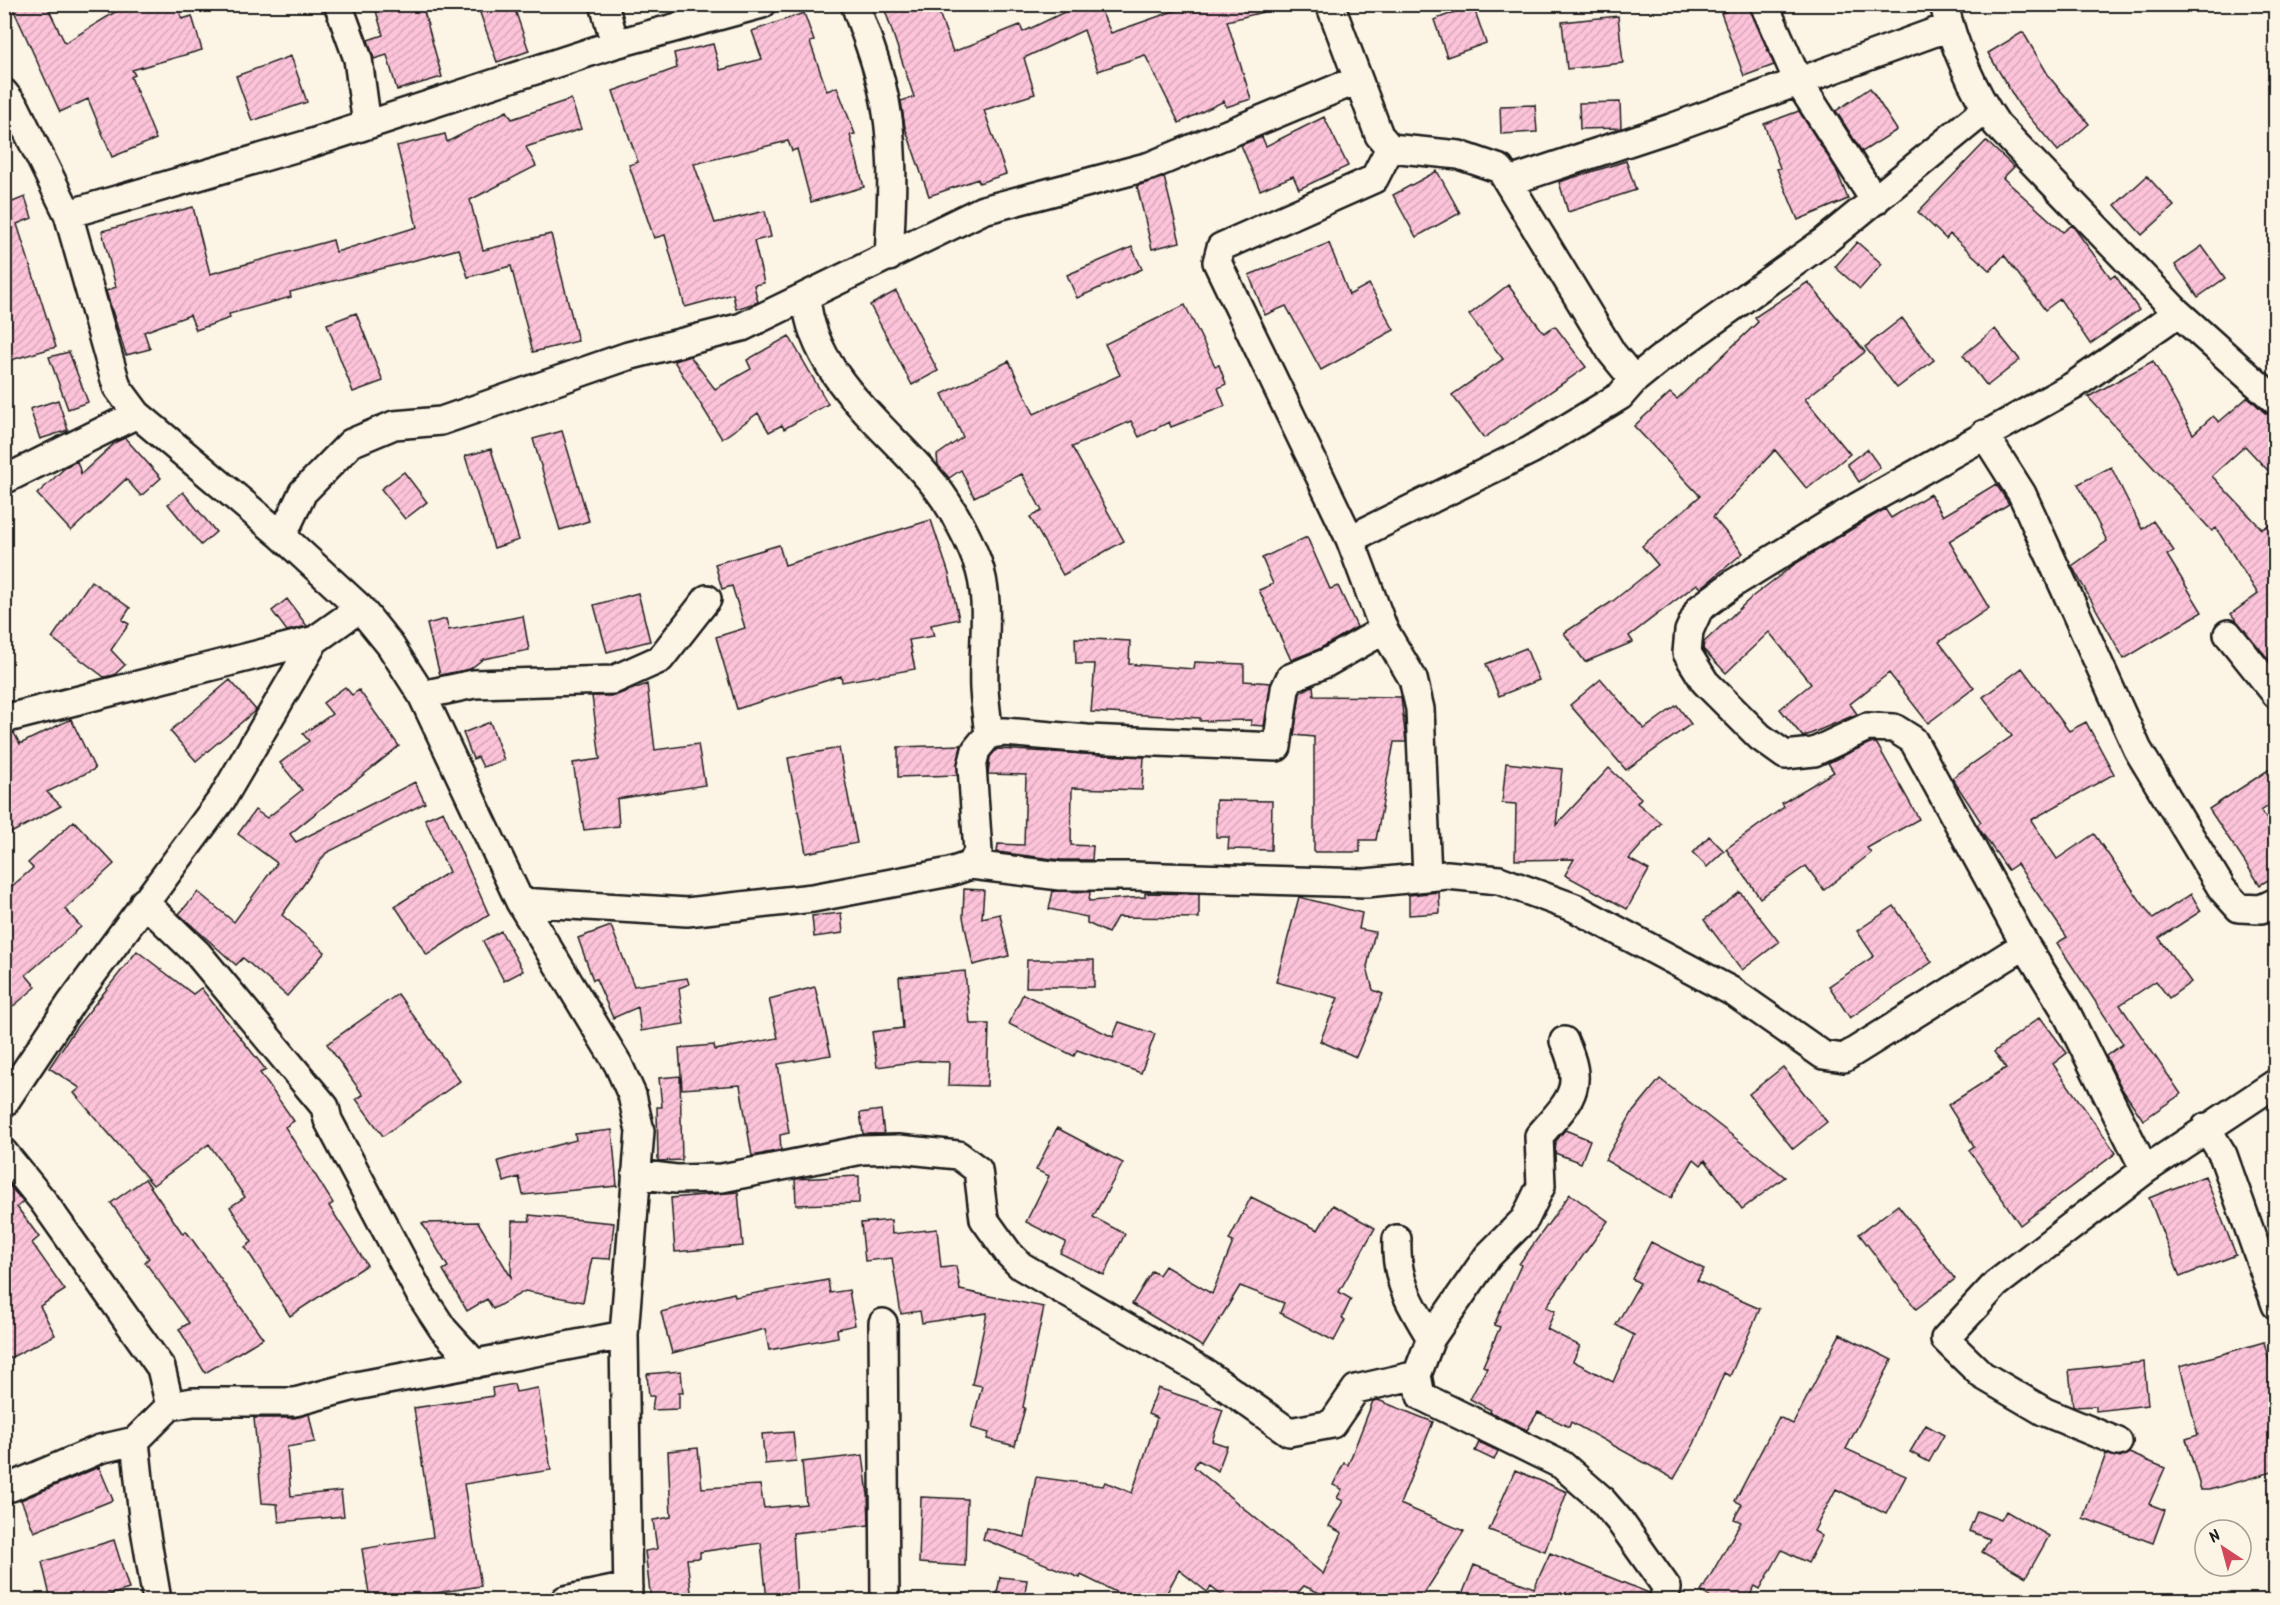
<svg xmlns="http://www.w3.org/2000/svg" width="2280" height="1605" font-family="Kalam,sans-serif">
<defs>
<pattern id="building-hatch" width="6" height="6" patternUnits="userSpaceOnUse" patternTransform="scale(1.5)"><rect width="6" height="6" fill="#fcc3d9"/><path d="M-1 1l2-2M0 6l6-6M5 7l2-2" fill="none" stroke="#d7a7ba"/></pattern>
</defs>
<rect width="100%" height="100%" fill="#fcf5e5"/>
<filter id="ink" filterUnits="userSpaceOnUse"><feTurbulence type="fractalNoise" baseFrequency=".0167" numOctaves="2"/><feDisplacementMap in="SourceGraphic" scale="12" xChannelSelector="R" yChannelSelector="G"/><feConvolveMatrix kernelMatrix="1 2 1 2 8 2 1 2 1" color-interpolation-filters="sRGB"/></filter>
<g filter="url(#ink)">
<path fill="url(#building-hatch)" stroke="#1c1c1c" stroke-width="1.5" d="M11 4H46L65 43 128 4H177L182 19 192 16 202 50 132 70 135 75 131 77 156 139 112 157 88 99 60 112Z
M374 4H422L442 77 397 90 387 55 374 59 368 40 383 35Z
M477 4H513L529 51 497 62Z
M883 4H936L953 52 1020 25 1023 32 1081 4H1098L1111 33 1194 4H1262L1263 12 1227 21 1251 99 1226 107 1224 101 1179 123 1145 55 1098 71 1084 30 1024 58 1035 94 984 110 1006 174 979 183 978 179 929 196 905 127 901 101 914 97Z
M1744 4H1749L1774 65 1744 76 1721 13Z
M1473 5 1486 43 1447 57 1434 20Z
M804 13 814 41 810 42 827 91 837 87 855 134 850 135 864 187 811 202 797 149 792 151 788 141 694 164 715 223 765 211 771 237 754 241 764 283 754 285 758 302 736 309 733 294 685 307 665 235 654 238 629 165 638 162 613 91 677 68 674 53 713 44 720 70 762 59 752 31Z
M1618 16 1623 63 1567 69 1562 22Z
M2023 32 2050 78 2089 124 2058 151 2019 105 1988 53Z
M291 56 307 102 252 121 236 76Z
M1870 88 1897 130 1862 152 1836 111Z
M571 99 581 129 526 147 536 166 470 200 483 250 551 234 578 341 533 352 511 266 468 277 459 249 290 292 291 297 229 314 230 318 196 330 190 315 144 332 150 349 126 355 106 291 116 287 102 231 193 207 210 274 333 240 336 252 417 227 397 146 445 134 447 142 507 111 512 119Z
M1620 102 1621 128 1580 129 1579 103Z
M1535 105 1537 132 1501 134 1500 106Z
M1799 111 1836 169 1848 199 1798 220 1777 169 1780 168 1764 124Z
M1324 117 1348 166 1299 189 1293 176 1260 190 1241 145 1262 137 1266 146Z
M1986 141 2014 167 2003 178 2063 232 2072 225 2111 278 2115 275 2139 310 2090 344 2060 299 2045 310 2004 255 1990 271 1950 234 1946 239 1918 212Z
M1626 161 1636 190 1568 212 1559 182Z
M1437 171 1460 213 1416 237 1393 195Z
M2147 176 2174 206 2142 235 2115 205Z
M1164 177 1180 242 1152 249 1137 186Z
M25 197 32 218 17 224 56 347 4 362V327L11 325 4 303V199L9 198 10 203Z
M1857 242 1882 264 1860 289 1835 267Z
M1329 243 1349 295 1369 284 1394 330 1321 370 1286 306 1265 315 1249 275Z
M2202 246 2225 278 2198 297 2175 265Z
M1132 247 1142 269 1077 298 1067 275Z
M1808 282 1865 352 1805 399 1850 454 1807 489 1775 450 1713 517 1743 553 1701 588 1697 584 1629 636 1633 642 1585 662 1564 633 1613 601 1658 565 1642 546 1700 496 1634 426 1670 393 1677 399 1758 322 1755 317Z
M1508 285 1544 333 1555 326 1586 367 1484 438 1452 395 1503 359 1469 315Z
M896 291 938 371 912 385 870 305Z
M1185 305 1215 366 1219 365 1226 384 1218 388 1225 406 1171 427 1169 422 1139 437 1131 421 1072 447 1124 541 1063 575 1030 517 1042 511 1022 474 974 497 961 470 949 478 938 465 937 455 963 437 942 394 1009 361 1034 414 1120 375 1105 344Z
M356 313 383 381 353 392 327 324Z
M1902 318 1934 360 1897 388 1865 347Z
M1995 329 2020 360 1987 386 1963 355Z
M789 336 828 404 784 429 782 425 769 432 758 413 722 439 674 361 690 356 715 389 751 369 747 360Z
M69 352 88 402 68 409 49 357Z
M2153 361 2193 434 2213 416 2219 422 2248 397 2265 413 2276 416V479L2245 446 2212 476 2262 529 2276 521V658L2270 661 2231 614 2258 594 2216 528 2212 531 2088 397Z
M58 400 68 430 40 439 30 409Z
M562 431 589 521 560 530 533 439Z
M125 438 161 478 141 496 126 479 71 531 37 494 67 466 77 461 81 474 116 442Z
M491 449 519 540 494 548 465 456Z
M1867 449 1880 467 1859 482 1847 464Z
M2111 467 2142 529 2153 521 2174 551 2167 555 2202 612 2124 659 2072 566 2107 541 2078 484Z
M404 472 427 502 405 519 381 489Z
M1996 484 2009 504 1949 541 1989 608 1939 642 1974 688 1928 723 1889 673 1850 704 1857 714 1803 737 1780 709 1811 684 1769 632 1726 673 1703 649 1704 642 1753 596 1795 564 1865 521 1885 509 1891 518 1930 494 1943 516Z
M183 492 216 532 201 545 168 504Z
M931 520 949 574 959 619 931 625 934 636 909 640 915 669 842 682 841 676 737 709 716 637 745 628 732 586 722 589 715 564 779 545 785 565Z
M1307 537 1330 589 1338 586 1357 627 1319 649 1291 660 1259 590 1273 584 1262 558Z
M91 581 130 608 122 620 129 624 111 650 125 665 114 675 104 677 52 638Z
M638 593 650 641 607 652 594 605Z
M287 599 307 626 287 631 272 611Z
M523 616 529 650 483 659 470 669 440 675 427 624 446 619 449 630Z
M1075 638 1130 641 1129 664 1194 669 1195 662 1244 664V681L1271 683 1264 726 1251 725V720L1200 721V718L1091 712 1095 664H1076Z
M1526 648 1539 680 1499 696 1486 664Z
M2022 668 2069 731 2086 722 2114 774 2031 820 2057 859 2094 834 2153 919 2191 894 2201 911 2159 938 2191 982 2169 998 2156 981 2120 1005 2181 1094 2143 1120 2122 1089 2106 1056 2123 1044 2057 943 2067 937 2017 864 2008 870 1980 830 1977 825 1981 822 1952 778 2012 736 1983 697Z
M1601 679 1644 729 1677 705 1691 724 1626 770 1570 705Z
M230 680 256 710 196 761 170 731Z
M647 684 655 750 698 744 705 785 617 799 619 826 584 830 573 763 600 759 592 696H614Z
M1313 685 1314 696 1401 697 1406 742H1394L1376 840H1360V852H1314V737L1294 735 1300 693Z
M345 687 352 695 359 690 399 746 290 834 296 842 415 782 425 803 326 853 282 915 325 952 287 996 243 958 236 965 179 914 198 892 234 922 277 863 238 834 255 810 267 818 302 790 280 763 309 741 303 734 332 714 323 703Z
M71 719 95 769 47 792 61 806 11 833 4 821V734L14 733 20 744Z
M490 722 504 760 483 767 478 757 473 759 463 733Z
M1870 743H1876L1878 746 1919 819 1867 848 1871 853 1824 890 1806 866 1760 898 1726 849 1784 807 1782 803 1834 772 1828 763Z
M961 745 957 775 898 777V747Z
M839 748 857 843 806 853 788 758Z
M997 749 1144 757 1142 790 1072 788 1071 845 1093 846 1092 860H1061L997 852 998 844 1024 845 1026 775 988 774 990 757Z
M1506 763 1562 769 1556 825 1609 768 1641 798 1637 803 1661 823 1629 859 1649 870 1627 909 1565 875 1574 859 1515 860 1516 804 1502 803Z
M2276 765V801L2261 811 2276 832V875L2260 885 2209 809Z
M1216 800 1272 801 1271 850 1228 849 1229 837H1216Z
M443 811 489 915 427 955 395 906 449 872 425 819Z
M74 821 114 864 65 909 81 927 26 975 36 987 4 1014V893L33 868 28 863Z
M1709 836 1724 851 1707 867 1693 853Z
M964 889 984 890 982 918 1000 914 1009 956 973 965 963 917Z
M1053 891 1090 892 1089 901 1145 897V893L1199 894V918L1117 917 1108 933 1087 923V917L1049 909Z
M1439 892 1440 913 1409 915V895Z
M1740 892 1779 942 1742 970 1704 920Z
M1299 897 1362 913 1359 929 1375 932 1367 967 1373 990 1383 994 1356 1057 1320 1041 1338 998 1276 982Z
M1894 906 1932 962 1850 1018 1829 986 1874 956 1857 931Z
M841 913 843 933 814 937 812 916Z
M611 926 634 986 687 978 689 984 679 988 684 1024 641 1031 638 1007 613 1018 596 979 593 980 578 938Z
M501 931 523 971 504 981 483 941Z
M137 951 193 994 201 988 266 1070 260 1073 294 1121 285 1127 333 1203 329 1206 367 1265 290 1316 245 1247 252 1242 230 1207 245 1197 209 1144 153 1185 74 1093 80 1088 49 1068 75 1029Z
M1027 960H1094V987H1026Z
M965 971 970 1024H989L987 1086 948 1085 949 1062 920 1061 877 1067 872 1032 903 1028 899 977Z
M815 987 831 1055 778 1064 789 1133 780 1135 781 1150 752 1156 740 1085 682 1089 679 1048 714 1045 715 1050 778 1038 769 999Z
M398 994 460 1081 383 1136 356 1099 363 1095 327 1044Z
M1023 994 1113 1037 1119 1022 1155 1034 1141 1073 1077 1050 1074 1056 1009 1024Z
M2040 1017 2067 1053 2053 1064 2116 1153 2020 1225 1969 1150 1974 1146 1948 1105 2006 1068 1994 1052Z
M1783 1067 1827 1122 1793 1149 1749 1094Z
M680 1076 682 1160 658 1161 657 1107H662L659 1078Z
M1660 1079 1785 1177 1742 1209 1705 1160 1701 1165 1694 1159 1671 1198 1605 1160 1632 1113Z
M881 1110 884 1134H863L860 1113Z
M1057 1128 1123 1163 1093 1217 1125 1234 1104 1275 1060 1253 1066 1242 1026 1222 1049 1176 1036 1170Z
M612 1130 617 1186 523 1195 519 1177 504 1182 498 1161 576 1140 575 1134Z
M1565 1130 1590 1140 1581 1163 1555 1153 1556 1141Z
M859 1176V1203L796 1205 795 1179Z
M2205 1176 2236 1255 2180 1277 2149 1198Z
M4 1179 23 1202 17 1207 39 1237 32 1243 65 1290 40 1306 55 1335 4 1361Z
M145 1179 183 1234 186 1231 263 1338 205 1373 179 1329 189 1323 145 1262 149 1258 111 1203Z
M738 1192 743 1246 675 1252 671 1198Z
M1570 1194 1608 1221 1546 1307 1555 1311 1547 1329 1580 1346 1573 1361 1613 1382 1634 1335 1616 1325 1640 1283 1632 1279 1651 1242 1704 1269 1697 1281 1760 1309 1730 1376 1724 1373 1694 1444 1674 1479 1571 1422 1569 1427 1538 1412 1527 1430 1490 1412 1491 1410 1470 1399 1487 1368 1483 1366 1500 1327 1494 1325 1521 1265 1519 1264Z
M1251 1197 1318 1230 1333 1205 1375 1228 1339 1292 1351 1299 1342 1318 1345 1320 1334 1341 1280 1313 1284 1303 1240 1286 1203 1347 1132 1304 1152 1271 1159 1275 1165 1266 1212 1294 1233 1242 1229 1240Z
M1898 1205 1955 1279 1916 1309 1859 1234Z
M529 1215 614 1223 610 1259 592 1258 583 1302 525 1291 493 1309 487 1299 467 1311 443 1270 448 1267 422 1223 478 1222 511 1277 512 1221H530Z
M891 1220 892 1234 937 1229 941 1268 956 1266 960 1290 1044 1307 1023 1407 1025 1408 1015 1446 987 1439 989 1433 971 1428 982 1386 972 1384 987 1313 922 1323 920 1311 901 1314 892 1258 865 1261 861 1223Z
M828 1280 830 1293 849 1290 855 1325 837 1329 838 1337 769 1350 765 1329 672 1353 661 1312 734 1293 735 1297Z
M1840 1334 1892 1360 1846 1449 1906 1476 1886 1514 1836 1489 1814 1531 1822 1536 1808 1563 1782 1550 1760 1589 1755 1586 1747 1600H1716L1701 1592 1741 1522 1734 1519 1742 1504 1735 1501 1779 1417 1793 1424Z
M2264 1342 2276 1385V1471L2209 1490H2201L2186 1439 2198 1435 2180 1366Z
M2144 1362 2148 1405 2096 1411V1406L2073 1407 2069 1370Z
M681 1371 683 1393H679V1409L652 1410 654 1396H649L647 1374Z
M514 1384 516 1392 538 1388 551 1470 464 1484 481 1586 415 1596 416 1600H370L362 1549 433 1537 414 1408 493 1396 492 1388Z
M1158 1388 1223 1410 1212 1441 1227 1446 1218 1471 1198 1460 1194 1467 1323 1574 1342 1533 1329 1526 1343 1501 1337 1498 1342 1489 1333 1485 1344 1463 1348 1465 1373 1401 1378 1400 1433 1422 1400 1504 1464 1531 1420 1600H1335L1304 1586 1291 1600H1227L1211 1587 1207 1592 1179 1570 1163 1600H1132L1081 1575 1080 1578 983 1539 986 1528 1025 1537 1036 1477 1103 1486 1105 1482 1132 1493 1157 1418 1148 1414Z
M309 1414 315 1442 287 1447 291 1496 341 1491 344 1516 279 1522 277 1504 262 1503 254 1418H295Z
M1926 1425 1944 1435 1929 1462 1910 1452Z
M793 1432 796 1461 765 1464 762 1434Z
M1479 1442 1498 1451 1494 1460 1475 1451Z
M698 1448 702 1488 760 1485 764 1508 806 1504 802 1462 863 1455 868 1495 869 1525 793 1533 797 1600H767L761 1543 700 1552V1558L687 1559 692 1600H651L645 1551 657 1549 653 1520 671 1517 668 1451Z
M2129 1453 2165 1468 2149 1504 2165 1510 2153 1543 2083 1518 2106 1454 2120 1458Z
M99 1467 113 1500 34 1532 21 1500Z
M1515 1470 1567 1492 1545 1551 1489 1530Z
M921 1497 967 1499 965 1566 919 1563Z
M1977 1511 2001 1520 2006 1511 2049 1536 2026 1577 1982 1552 1990 1539 1969 1531Z
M114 1540 129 1589 92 1600H51L42 1562Z
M1550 1553 1649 1593 1648 1600H1460L1474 1565 1534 1588Z
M1000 1577 1027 1580 1024 1600H996Z"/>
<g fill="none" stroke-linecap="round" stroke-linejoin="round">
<defs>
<path id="minor" d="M338 4 358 59 367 125
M604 4 615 44
M855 4C864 30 875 57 881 83 896 140 892 200 889 257
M1330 4 1379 135 1390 148 1459 155 1500 169 1612 353 1634 380 1660 359 1826 240 1986 109
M1764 4 1798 81 1875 201
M1944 4C1953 45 1973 91 1997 125L2178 313 2276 401
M4 93 16 108 68 214 117 387 137 414 282 536 360 608 390 645 422 695 520 902 618 1064 632 1095 640 1131 624 1335 628 1600
M1390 148 1374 179 1221 247 1217 262 1350 539 1384 630 1413 679 1420 709 1427 877
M1510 181 1671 128 1949 27
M68 214 312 143 615 44 762 4
M806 296C811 372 880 422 926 475 947 498 966 532 977 561 992 600 982 648 984 689 985 704 987 719 989 734
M1984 434 2022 494 2138 750 2222 889 2239 908 2261 909 2276 902
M4 480 137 414
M282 536 303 492 351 443 394 425 441 421 628 356 742 327 983 210 1150 166 1357 80
M1350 539 1531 450 1620 396 1634 380
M2228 634 2276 694
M422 695 474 684 613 680 660 659 707 599
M4 719 315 640 360 608
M971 865 1060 876H1132L1366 883 1447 875 1499 880 1575 908 1733 992 1823 1055 1844 1058 2025 945
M144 902 198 954 325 1107 328 1120 420 1294 443 1329 475 1364
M520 902 687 912 813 898 950 872 971 865 978 852 972 766 976 750 989 734 1004 732 1087 739 1277 747 1285 689 1290 678 1326 663 1384 630
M4 1103 71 1003 222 799 315 640
M2206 1127 2223 1155 2276 1305
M4 1153 43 1201 161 1368 170 1406
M2145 1170 2064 1008 2025 945 1913 740 1894 728 1867 727 1814 752 1785 755 1760 737 1705 682 1687 653 1689 631 1699 609 1734 583 1857 507 2073 386 2178 313
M636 1174 676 1179 722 1178 862 1150 898 1149 958 1155 978 1170 984 1219 1009 1254 1021 1266 1207 1374 1289 1432 1332 1424 1356 1389 1417 1375 1431 1338 1488 1256 1525 1219 1541 1186 1539 1136C1570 1100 1586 1089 1564 1041
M1397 1239C1395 1280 1410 1304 1431 1338
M883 1323 885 1600
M1417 1375 1421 1396 1562 1465 1600 1498 1619 1520 1667 1588 1663 1600
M135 1441 143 1517 157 1600
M2118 1442 2045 1412 1982 1375 1945 1339 1996 1284 2145 1170 2276 1083
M4 1487H11L100 1449 135 1441 170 1406 193 1402H295L351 1387 624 1335
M565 1600 628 1587"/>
</defs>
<use href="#minor" stroke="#1c1c1c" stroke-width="32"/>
<use href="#minor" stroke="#fcf5e5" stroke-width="27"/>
</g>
</g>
<rect width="2280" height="1605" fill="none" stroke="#fcf5e5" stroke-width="24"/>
<rect x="12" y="12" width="2256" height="1581" fill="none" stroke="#1c1c1c" stroke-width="2" filter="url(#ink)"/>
<g transform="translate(2223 1548) rotate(324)"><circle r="28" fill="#fcf5e5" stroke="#a29e95" stroke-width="1.5"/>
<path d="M0-4.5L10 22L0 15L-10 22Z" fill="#d1495b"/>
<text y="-9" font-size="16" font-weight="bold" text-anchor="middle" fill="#1c1c1c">N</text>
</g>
</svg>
